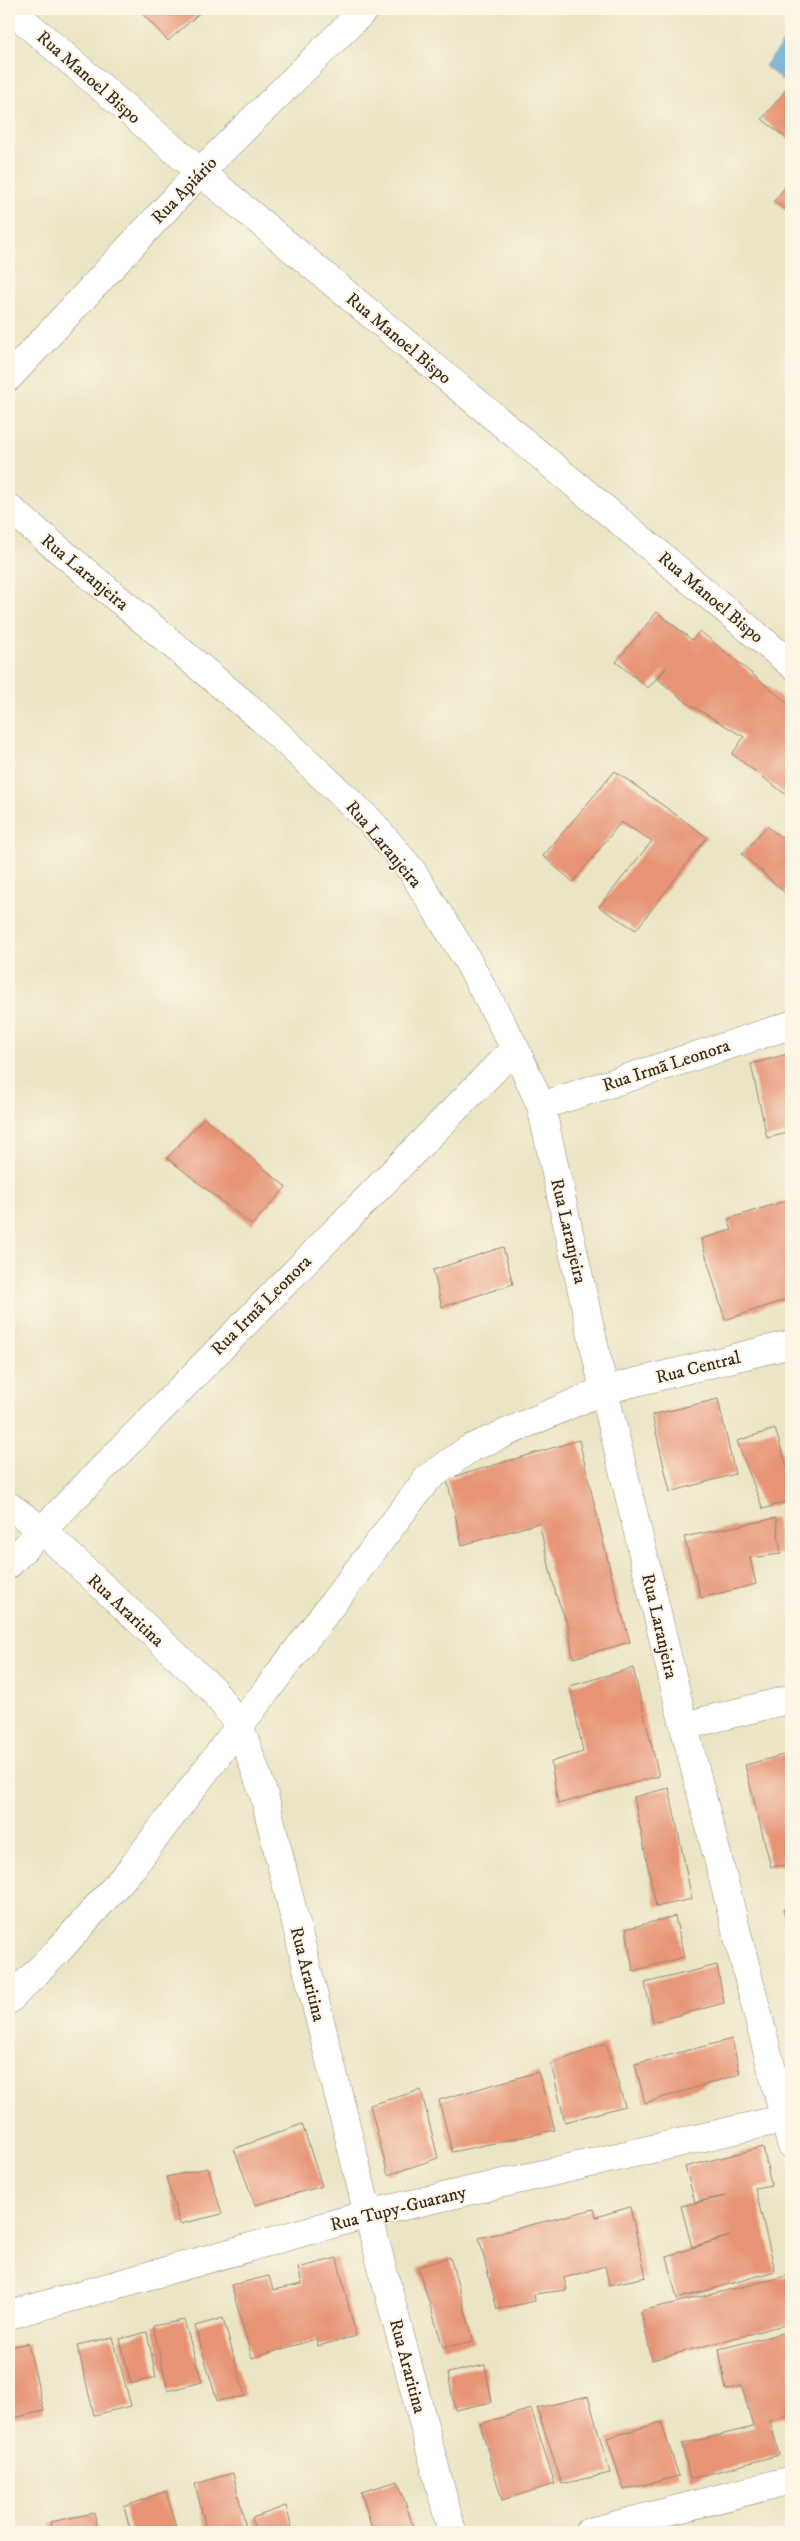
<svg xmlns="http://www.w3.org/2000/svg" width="800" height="2541" font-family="'IM FELL DW Pica',serif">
<rect width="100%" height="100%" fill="#fcf5e5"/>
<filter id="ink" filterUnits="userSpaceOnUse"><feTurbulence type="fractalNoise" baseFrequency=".02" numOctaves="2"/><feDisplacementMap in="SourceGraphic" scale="10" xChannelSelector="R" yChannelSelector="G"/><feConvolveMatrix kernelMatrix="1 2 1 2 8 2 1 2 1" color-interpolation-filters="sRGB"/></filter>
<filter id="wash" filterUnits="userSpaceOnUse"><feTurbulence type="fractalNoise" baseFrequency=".0096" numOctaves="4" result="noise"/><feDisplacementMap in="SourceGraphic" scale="20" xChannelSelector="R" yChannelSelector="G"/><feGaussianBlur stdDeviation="1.12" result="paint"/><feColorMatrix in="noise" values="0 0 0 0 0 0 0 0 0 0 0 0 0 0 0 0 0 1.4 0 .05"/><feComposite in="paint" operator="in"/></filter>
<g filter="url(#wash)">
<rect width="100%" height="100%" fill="#ebe4c5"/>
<path fill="#5aa5d2" stroke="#4a6878" d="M791 33V71L783 81 765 66Z"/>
<g id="blocks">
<path fill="#e79476" d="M138 9H204L168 41Z
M791 84V142L762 119Z
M791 180V214L774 201Z
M657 612 692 640 700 631 791 706V792L788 796 732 754 744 737 687 703 658 679 667 667 648 688 616 662Z
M615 771 707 837 636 930 599 907 652 841 621 822 573 882 543 856Z
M767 826 791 845V885L785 893 742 854Z
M791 1053V1132L767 1138 751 1064Z
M204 1118 286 1187 252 1225 167 1158Z
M791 1199V1298L725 1320 701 1239 732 1230 728 1219Z
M503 1247 513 1284 442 1307 433 1270Z
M718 1399 735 1474 670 1492 652 1415Z
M775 1429 791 1479V1500L763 1509 737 1441Z
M579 1440 613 1582 630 1642 573 1658 568 1625 556 1595 539 1523 462 1545 447 1479Z
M776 1518 781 1554 750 1558 756 1584 701 1598 684 1537Z
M633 1668 659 1776 558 1804 551 1762 583 1752 570 1686Z
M791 1753V1864L771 1867 745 1765Z
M669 1788 692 1899 656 1907 634 1797Z
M791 1907V1938L783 1909Z
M675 1916 684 1957 633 1971 626 1929Z
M717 1965 724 2003 653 2022 645 1983Z
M732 2039 740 2074 645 2103 635 2064Z
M606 2043 625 2106 565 2122 551 2064Z
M538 2072 555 2130 452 2152 439 2100Z
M421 2090 438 2158 388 2175 370 2105Z
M302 2124 322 2186 255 2205 234 2149Z
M763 2147 771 2185 755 2188 775 2271 677 2299 667 2256 730 2236 692 2247 681 2206 726 2196 695 2202 685 2167Z
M208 2168 222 2214 180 2224 166 2177Z
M630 2207 646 2277 609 2285 605 2266 564 2278 567 2290 534 2294 535 2301 497 2309 479 2238 594 2209 596 2217Z
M450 2257 474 2342 443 2347 418 2267Z
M337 2258 356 2336 318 2346 316 2339 252 2358 231 2285 269 2276 273 2290 302 2284 298 2268Z
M791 2275V2323L652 2360 641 2311Z
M223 2318 245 2396 217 2401 195 2326Z
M184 2320 202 2382 168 2391 153 2326Z
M791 2331V2415L770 2421 779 2455 690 2479 682 2444 753 2427 742 2386 726 2390 719 2349Z
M147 2332 156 2377 131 2384 120 2339Z
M113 2337 131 2406 94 2415 77 2345Z
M28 2343 44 2411 10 2419 9 2347Z
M485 2365 492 2402 455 2410 448 2373Z
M588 2396 610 2473 562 2484 537 2408Z
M531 2409 555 2484 502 2500 480 2424Z
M661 2422 679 2476 624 2490 607 2438Z
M233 2473 247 2532H207L195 2484Z
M398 2481 415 2532H373L361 2492Z
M166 2491 177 2532H131L124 2507Z
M286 2506 293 2532H255L252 2518Z
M94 2513 98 2532H52L50 2522Z"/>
</g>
</g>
<g filter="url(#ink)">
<use href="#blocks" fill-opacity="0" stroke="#938772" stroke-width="1"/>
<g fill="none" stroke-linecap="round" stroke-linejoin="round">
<defs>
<path id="minor" d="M10 9 200 172 791 664
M9 377 200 172 365 9
M9 508 262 719 371 822 412 871 465 956 515 1048 541 1106 604 1390 684 1726 791 2144
M541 1106 791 1025
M9 1506 41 1529 213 1690 240 1727 264 1795 368 2214 452 2532
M9 1564 515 1048
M684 1726 791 1699
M9 2000 58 1951 131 1869 427 1479 469 1449 604 1390 791 1344
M9 2315 368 2214 791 2117
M589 2532 791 2480"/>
</defs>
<use href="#minor" stroke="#938772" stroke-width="29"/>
<use href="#minor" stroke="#fff" stroke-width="28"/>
</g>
</g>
<g text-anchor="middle" stroke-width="4" stroke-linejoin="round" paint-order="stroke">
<g font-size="18" fill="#3b2a1e" stroke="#fcf5e5">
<text transform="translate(89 77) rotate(41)" y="6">Rua Manoel Bispo</text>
<text transform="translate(184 190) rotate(-46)" y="6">Rua Apiário</text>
<text transform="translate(399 338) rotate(40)" y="6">Rua Manoel Bispo</text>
<text transform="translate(85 572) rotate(40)" y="6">Rua Laranjeira</text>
<text transform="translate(711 597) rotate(40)" y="6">Rua Manoel Bispo</text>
<text transform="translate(384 844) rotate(50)" y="6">Rua Laranjeira</text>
<text transform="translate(666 1065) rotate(-18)" y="6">Rua Irmã Leonora</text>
<text transform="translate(569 1231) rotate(77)" y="6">Rua Laranjeira</text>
<text transform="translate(261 1305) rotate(-45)" y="6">Rua Irmã Leonora</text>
<text transform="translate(698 1367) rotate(-14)" y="6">Rua Central</text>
<text transform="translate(126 1610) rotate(43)" y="6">Rua Araritina</text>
<text transform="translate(660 1626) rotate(77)" y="6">Rua Laranjeira</text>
<text transform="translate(308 1974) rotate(76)" y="6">Rua Araritina</text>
<text transform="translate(398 2208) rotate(-14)" y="6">Rua Tupy-Guarany</text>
<text transform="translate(408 2366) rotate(75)" y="6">Rua Araritina</text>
</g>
</g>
<rect width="800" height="2541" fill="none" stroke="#fcf5e5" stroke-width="30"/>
</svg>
